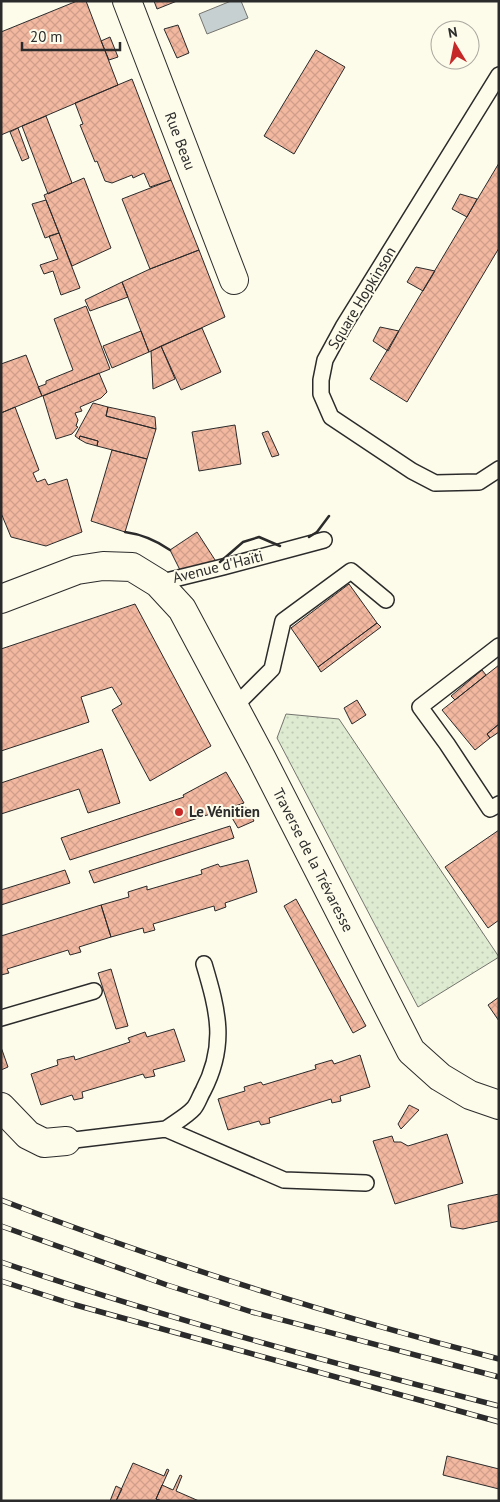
<svg xmlns="http://www.w3.org/2000/svg" width="500" height="1502" font-family="'PT Sans',sans-serif">
<defs>
<pattern id="garden-dots" width="8" height="8" patternUnits="userSpaceOnUse" patternTransform="scale(1.25)"><rect width="8" height="8" fill="#deebd1"/><path d="M2 2h.1M6 6h.1" fill="none" stroke="#bfcab4" stroke-width="1.8" stroke-linecap="round"/></pattern>
<pattern id="building-cross-hatch" width="8" height="8" patternUnits="userSpaceOnUse" patternTransform="scale(1.25)"><rect width="8" height="8" fill="#f2b8a0"/><path d="M0 0l8 8M0 8l8-8" fill="none" stroke="#d09e8a"/></pattern>
</defs>
<rect width="100%" height="100%" fill="#fdfbea"/>
<path fill="url(#garden-dots)" stroke="#74746e" d="M286 714 339 719 499 957 418 1007 277 738Z"/>
<path fill="#c7d0d0" stroke="#74746e" d="M231 1H241L248 18 207 34 199 14Z"/>
<path fill="url(#building-cross-hatch)" stroke="#2b2b2b" d="M77 1H86L118 85 1 135V32Z
M154 1H177L157 9Z
M178 25 189 53 177 58 164 29Z
M110 37 118 57 109 60 101 41Z
M316 50 345 67 294 154 264 136Z
M132 79 171 180 150 187 144 173 133 178 132 175 112 183 105 181 97 161 95 162 80 125 83 124 75 103Z
M46 116 72 183 48 194 22 126Z
M18 128 29 158 22 161 10 132Z
M499 163V248L407 402 370 379Z
M84 178 111 248 72 266 44 195Z
M171 180 199 250 150 269 122 199Z
M460 194 477 199 467 217 452 209Z
M46 200 59 233 45 238 32 204Z
M59 233 80 288 61 295 53 271 44 274 40 265 58 259 49 236Z
M199 250 225 317 149 352 122 282 150 269Z
M416 267 435 271 423 291 407 282Z
M122 282 128 297 90 311 85 300Z
M86 306 110 369 42 396 38 387 46 384V381L73 370 54 319Z
M380 327 399 331 388 351 373 341Z
M202 328 221 372 181 390 161 346Z
M141 331 149 352 112 368 103 346Z
M161 346 175 379 153 389 151 351Z
M26 355 42 396 1 413V364Z
M99 373 107 392 101 398 80 407 82 411 75 413 78 420 76 426 78 427 72 434 56 439 43 396Z
M93 403 108 407 106 416 156 429 147 459 97 446 98 441 80 436 79 439 75 436Z
M15 407 39 470 33 473 37 482 45 479 48 485 67 479 82 532 46 546 11 537 1 513V413Z
M108 407 155 417 156 429 106 416Z
M235 425 241 464 199 471 192 432Z
M268 431 279 455 272 457 262 433Z
M80 436 98 441 97 446 86 443 79 439Z
M112 450 147 459 125 532 91 521Z
M197 532 217 563 180 570 170 550Z
M349 584 377 623 318 667 291 628Z
M135 604 211 746 150 781 112 710 122 704 112 687 81 697 89 722 1 751V649Z
M377 623 381 627 321 672 318 667Z
M499 665V724L487 734 490 738 475 750 442 710Z
M482 670 486 675 455 700 451 696Z
M357 700 366 715 352 724 344 708Z
M499 724V732L490 738 487 734Z
M102 749 120 803 88 813 79 789 1 814V783Z
M226 772 244 803 70 860 61 838 184 797 183 795Z
M246 807 254 821 238 828 231 816Z
M230 826 234 838 94 883 89 871Z
M499 830V920L488 928 445 867Z
M248 860 257 892 225 903 226 907 215 911 214 906 153 924 155 930 144 933 143 928 111 937 101 905 129 897 128 892 147 886V890L202 874 201 870 218 864 220 867Z
M65 870 70 883 1 905V890Z
M296 899 366 1026 353 1033 284 906Z
M101 905 111 937 79 947 81 952 70 955 68 950 7 969 9 973 1 975V936Z
M111 969 128 1026 116 1029 98 973Z
M499 997V1021L488 1005Z
M174 1029 185 1061 153 1070 155 1076 145 1078 143 1074 82 1092 83 1098 74 1100 72 1095 41 1105 31 1074 58 1065 57 1060 74 1056 75 1060 130 1042 128 1038 145 1032 147 1037Z
M1 1047 8 1067 1 1070Z
M360 1055 370 1087 340 1096 341 1101 332 1103 331 1099 269 1118 270 1123 261 1125 259 1121 228 1130 218 1099 245 1091 244 1087 261 1082 263 1085 316 1069 315 1065 332 1060 334 1064Z
M409 1105 419 1110 401 1129 398 1124Z
M447 1134 463 1183 395 1204 373 1141 392 1136 394 1142H401L408 1146Z
M499 1194V1221L463 1229 451 1227 448 1205Z
M447 1456 499 1469V1489L443 1475Z
M133 1463 164 1476 167 1469 169 1470 156 1499 162 1501H116Z
M180 1475 182 1476 176 1491 199 1501H162L156 1499 162 1485 173 1490Z
M116 1486 122 1489 116 1501H110Z"/>
<g fill="none" stroke-linecap="round" stroke-linejoin="round">
<defs>
<path id="service" d="M499 75 343 327 325 360 321 380V394L331 417 412 471 435 483 479 482 499 469
M158 583 223 567 324 540
M499 646 420 707 447 744 490 809 499 804
M234 707 272 669 283 621 351 571 386 600
M1 1018 94 991
M166 1129C174 1123 187 1116 194 1108 198 1103 200 1096 203 1091 227 1045 218 1011 204 964
M66 1141 166 1129 284 1180 366 1183"/>
<path id="minor" d="M127 1 234 280
M1 599 77 570 103 566 132 567 158 583 182 609 261 757 411 1051 440 1077 470 1095 499 1105
M1 1107 28 1135 44 1143 66 1141"/>
</defs>
<use href="#service" stroke="#2b2b2b" stroke-width="18"/>
<use href="#minor" stroke="#2b2b2b" stroke-width="30"/>
<use href="#service" stroke="#fdfbea" stroke-width="15"/>
<use href="#minor" stroke="#fdfbea" stroke-width="28"/>
<defs>
<path id="rail" d="M1 1200C164 1263 330 1315 499 1359
M1 1226 167 1285 252 1312 499 1377
M1 1262C165 1318 332 1363 499 1406
M1 1281 72 1304 499 1422"/>
</defs>
<use href="#rail" stroke="#2b2b2b" stroke-width="5.5"/>
<use href="#rail" stroke="#fdfbea" stroke-width="4" stroke-dasharray="11" stroke-linecap="butt"/>
<path stroke="#2b2b2b" stroke-width="2.5" d="M125 532C140 534 157 541 170 550
M309 537 317 532 329 516
M220 562 243 542 259 537 280 546"/>
</g>
<circle fill="#c62828" stroke="#fdfbea" stroke-width="2" cx="179" cy="812" r="5"/>
<g text-anchor="middle" stroke-width="4" stroke-linejoin="round" paint-order="stroke">
<g font-size="15" fill="#2b2b2b" stroke="#fdfbea">
<text transform="translate(180 141) rotate(69)" y="5">Rue Beau</text>
<text transform="translate(362 298) rotate(-59)" y="5">Square Hopkinson</text>
<text transform="translate(218 567) rotate(-14)" y="5">Avenue d'Haïti</text>
<text transform="translate(313 860) rotate(63)" y="5">Traverse de la Trévaresse</text>
</g>
<g font-size="15" font-weight="bold" fill="#2b2b2b" stroke="#fdfbea" text-anchor="start">
<text x="189" y="817">Le Vénitien</text>
</g>
</g>
<rect width="500" height="1502" fill="none" stroke="#2b2b2b" stroke-width="5"/>
<g transform="translate(455 45) rotate(350)"><circle r="24" fill="#fdfbea" stroke="#a9a89e"/>
<path d="M0-4L9 19L0 12L-9 19Z" fill="#c62828"/>
<text y="-8" font-size="14" font-weight="bold" text-anchor="middle" fill="#2b2b2b">N</text>
</g>
<path d="M22 42v8h98v-8" fill="none" stroke="#2b2b2b" stroke-width="2.5"/>
<text x="30" y="42" font-size="15" fill="#2b2b2b" stroke="#fdfbea" stroke-width="4" paint-order="stroke">20 m</text>
</svg>
